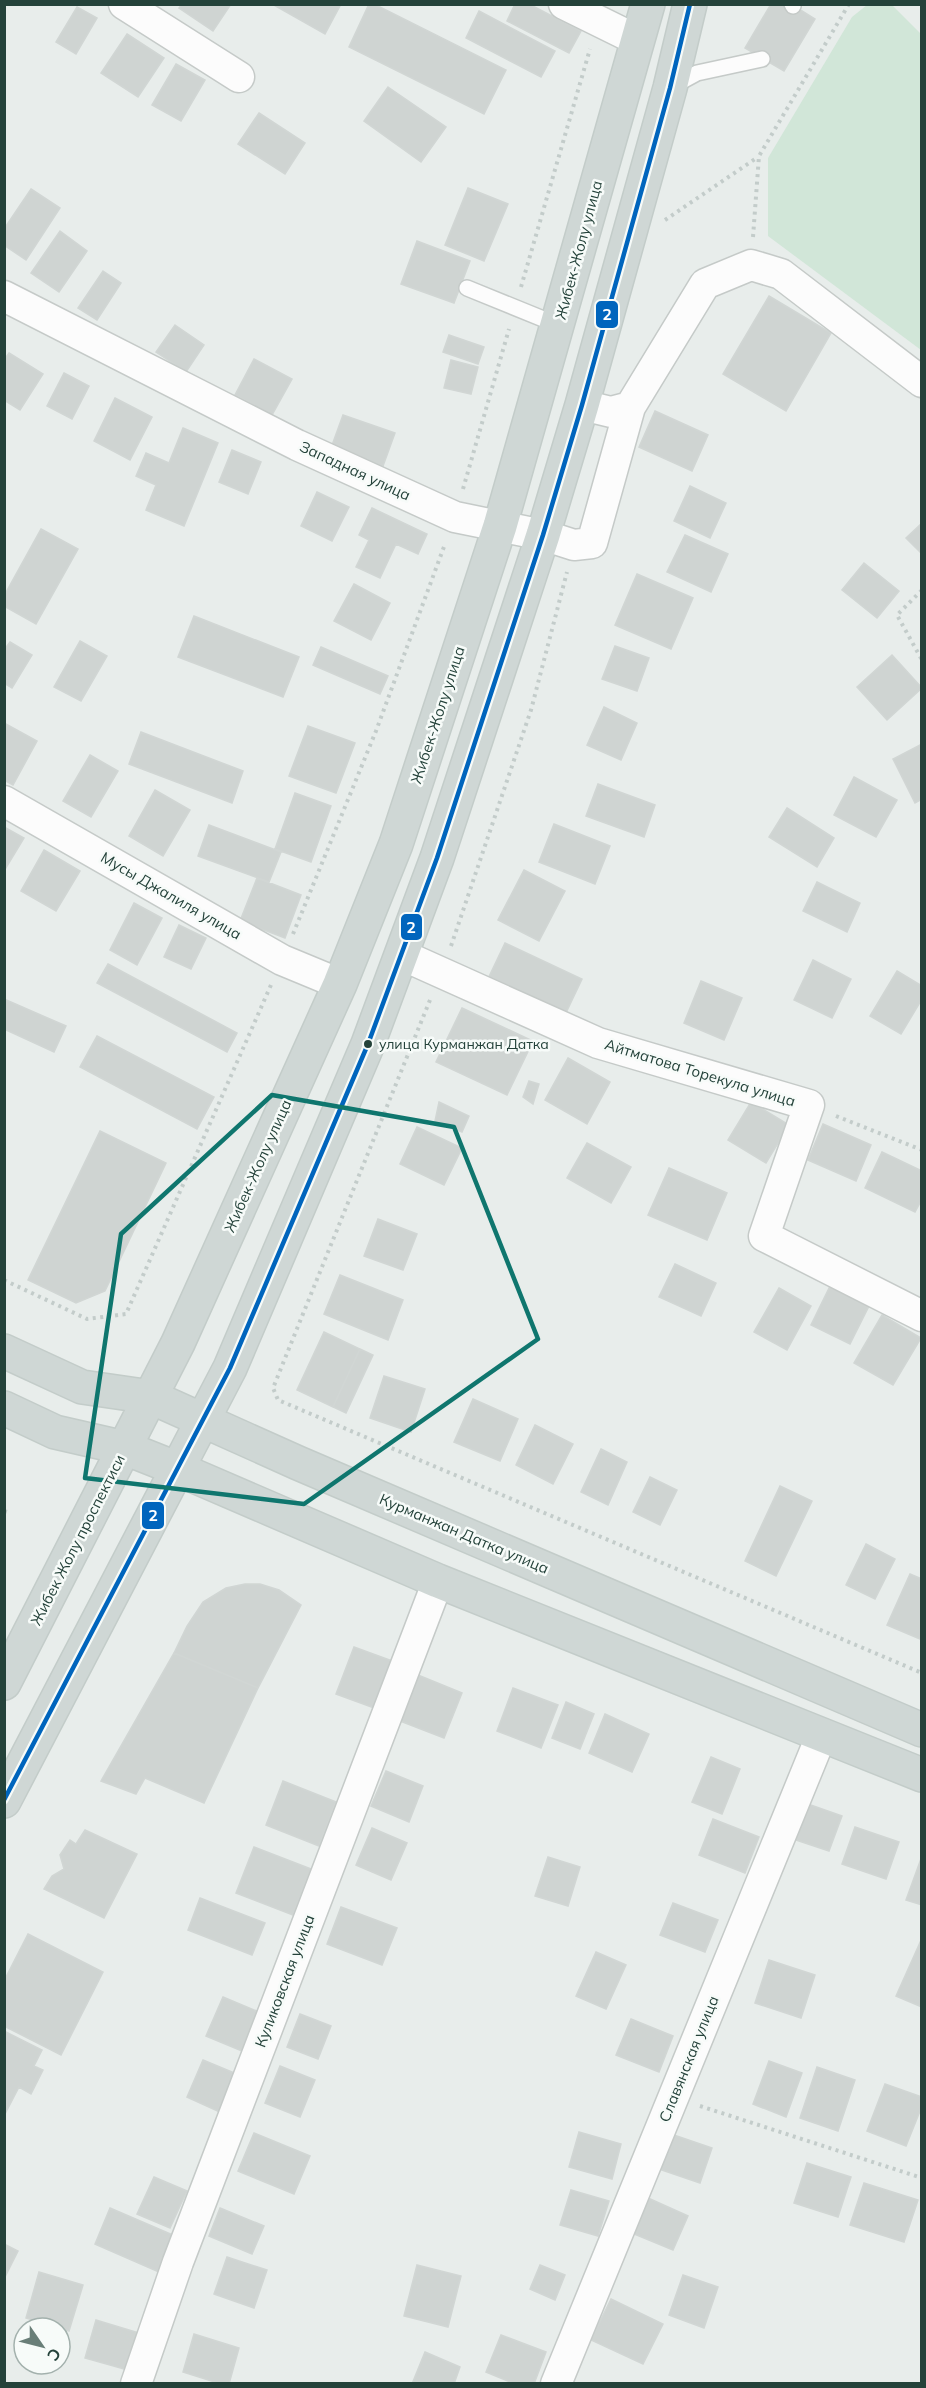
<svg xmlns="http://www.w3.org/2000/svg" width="926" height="2388" font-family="Mulish,sans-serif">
<rect width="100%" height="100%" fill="#e8edeb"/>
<path fill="#d1e6d8" d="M867 5H892L921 34V350L768 236V158L852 17Z"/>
<path fill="#cfd4d2" stroke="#d1d6d4" stroke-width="1.5" d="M182 4H231L213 31 179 8Z
M272 4H341L325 34Z
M369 4H374L506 70 484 114 349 47Z
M515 4H529L581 31 569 53 507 21Z
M771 4H791L815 19 784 71 745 48Z
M77 7 97 18 76 54 56 42Z
M479 11 555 51 541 77 466 38Z
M127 34 164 58 138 97 101 73Z
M176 64 205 80 181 121 152 105Z
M388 87 446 127 421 162 364 121Z
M259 113 305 143 285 174 238 144Z
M468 188 508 204 484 261 445 245Z
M31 189 60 208 26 260 4 245V229Z
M60 231 87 251 59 292 31 273Z
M417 241 470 261 454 303 401 284Z
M103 271 121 283 97 320 78 308Z
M769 296 831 333 786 411 723 374Z
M175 325 204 345 186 372 156 352Z
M449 335 484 347 478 364 443 352Z
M9 353 43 374 20 410 4 400V360Z
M254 359 292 379 272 415 235 395Z
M451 360 478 367 471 394 444 388Z
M64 373 89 386 72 419 47 406Z
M115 398 152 417 130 460 94 441Z
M655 411 708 435 692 471 639 447Z
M343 415 395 433 383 466 331 448Z
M183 428 218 443 184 526 146 510 156 485 136 476 146 453 169 463Z
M232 450 261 462 248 494 219 482Z
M690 486 726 503 710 538 674 521Z
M317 492 349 507 332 541 301 526Z
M372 508 427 534 418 554 396 544 380 578 356 567 369 540 359 535Z
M922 523V554L906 538Z
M41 529 78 549 36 624 4 606V596Z
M685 535 728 554 711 592 667 572Z
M864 563 899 591 877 618 842 590Z
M637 574 693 598 671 649 615 625Z
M354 584 390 603 371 640 334 621Z
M194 616 299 657 283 697 178 657Z
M80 641 107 656 81 701 54 687Z
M10 642 32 655 12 688 4 683V650Z
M615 646 649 658 637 691 602 679Z
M321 647 388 676 380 694 313 665Z
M892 655 922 688 887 720 857 687Z
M604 707 637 723 621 760 587 745Z
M4 723 37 741 13 785 4 780Z
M308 726 355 743 336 793 289 776Z
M141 732 243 771 232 803 129 764Z
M922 744V799L915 803 893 759Z
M90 755 118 771 91 817 63 801Z
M854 777 897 800 876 837 834 815Z
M598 784 655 805 644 837 586 816Z
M155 790 190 810 163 856 129 836Z
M295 793 331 806 311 862 275 849Z
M787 808 834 838 817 867 769 837Z
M554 824 610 846 595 884 539 862Z
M209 825 281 852 269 882 198 856Z
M4 827 24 838 4 871Z
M44 850 80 871 56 911 21 891Z
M524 870 565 891 539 941 498 920Z
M257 878 301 895 285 938 240 921Z
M817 882 860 903 847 932 803 911Z
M134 903 162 918 137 965 110 950Z
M179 925 206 938 191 969 164 957Z
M505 943 582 979 564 1017 487 981Z
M813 960 851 979 832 1018 794 1000Z
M108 964 237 1033 227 1052 97 983Z
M897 971 922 986V999L901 1034 870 1016Z
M701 981 742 998 724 1040 684 1023Z
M4 999 66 1026 54 1052 4 1029Z
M462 1008 533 1041 507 1095 436 1062Z
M97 1036 214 1097 197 1129 80 1067Z
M568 1058 610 1082 587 1124 545 1100Z
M529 1081 539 1084 533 1104 523 1097Z
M439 1102 469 1116 462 1132 435 1121Z
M751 1102 789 1125 766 1163 728 1140Z
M823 1124 871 1145 856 1181 808 1160Z
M417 1127 462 1148 444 1185 400 1164Z
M100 1131 166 1163 105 1291 76 1303 28 1280Z
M587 1143 631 1167 611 1203 567 1178Z
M882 1152 922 1171V1199L915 1212 865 1188Z
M669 1168 727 1193 707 1240 648 1215Z
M378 1219 417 1234 403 1270 364 1256Z
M675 1264 716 1283 701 1316 659 1297Z
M340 1275 403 1300 388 1340 324 1314Z
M833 1280 872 1300 850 1344 811 1325Z
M779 1288 811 1306 787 1350 754 1332Z
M882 1315 921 1338 893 1385 854 1363Z
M324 1332 360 1349 333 1407 297 1390Z
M360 1349 373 1355 346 1413 333 1407Z
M384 1376 425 1389 411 1432 370 1418Z
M473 1399 518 1419 500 1461 454 1442Z
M535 1425 573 1444 553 1484 516 1465Z
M601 1449 627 1462 608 1505 581 1492Z
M650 1477 677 1490 660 1525 633 1512Z
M780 1486 812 1501 776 1576 745 1561Z
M866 1544 895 1559 875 1599 846 1585Z
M910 1574 922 1579V1635L920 1639 887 1625Z
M245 1584H260L279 1590 301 1605 258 1688 174 1653 187 1626 203 1602 226 1588Z
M354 1647 395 1662 377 1709 336 1694Z
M174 1653 258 1688 204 1803 145 1778 136 1794 101 1781Z
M413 1673 462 1693 444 1738 395 1719Z
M513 1688 558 1705 541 1748 497 1731Z
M566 1702 594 1714 580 1749 552 1738Z
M605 1714 649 1734 632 1772 589 1753Z
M711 1757 740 1769 722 1814 692 1802Z
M386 1771 423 1786 409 1822 371 1806Z
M283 1781 336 1802 319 1846 266 1825Z
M805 1803 842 1816 829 1851 793 1839Z
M713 1819 759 1837 745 1873 699 1855Z
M855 1827 899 1842 886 1879 842 1864Z
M372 1828 407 1843 391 1880 356 1865Z
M85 1830 137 1854 104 1918 44 1889 52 1876 64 1869 60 1855 70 1840 76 1844Z
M254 1847 311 1869 293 1915 236 1893Z
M922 1856V1905L906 1900Z
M548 1857 580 1867 568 1906 535 1896Z
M200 1898 265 1923 252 1955 188 1930Z
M673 1903 718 1920 705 1952 660 1935Z
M341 1907 397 1928 382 1965 327 1944Z
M28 1934 103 1972 61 2055 4 2026V1981Z
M922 1938V2007L896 1996Z
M596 1952 626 1965 606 2009 576 1996Z
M769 1960 815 1975 801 2018 755 2003Z
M223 1997 259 2012 242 2051 206 2036Z
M300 2014 331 2026 318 2059 287 2047Z
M631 2019 673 2036 659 2072 616 2055Z
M4 2031 42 2050 34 2066 43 2070 31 2094 19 2087 4 2116Z
M203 2060 239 2075 222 2113 187 2097Z
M769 2061 802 2073 786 2117 753 2104Z
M280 2066 315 2080 300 2117 265 2103Z
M817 2067 855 2080 838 2131 800 2118Z
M885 2084 922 2097V2106L906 2146 867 2131Z
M579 2132 621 2144 612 2179 569 2167Z
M254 2133 310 2156 294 2194 238 2171Z
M668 2133 712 2148 700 2183 656 2168Z
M807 2163 851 2177 838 2217 794 2203Z
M154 2177 187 2191 170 2228 137 2214Z
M864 2183 918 2200 904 2242 850 2225Z
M571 2190 609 2201 598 2236 560 2225Z
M648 2198 688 2216 673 2250 632 2233Z
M110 2208 175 2236 159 2272 95 2244Z
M220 2208 264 2226 252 2254 209 2236Z
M4 2244 18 2251 4 2279Z
M227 2257 267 2270 254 2308 214 2294Z
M417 2265 461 2276 448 2327 404 2316Z
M540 2265 565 2275 555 2300 530 2289Z
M39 2272 83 2285 69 2331 26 2318Z
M683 2275 718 2287 704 2328 669 2315Z
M611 2299 663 2324 643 2364 591 2340Z
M96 2320 139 2333 128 2370 85 2358Z
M194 2334 239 2348 229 2384H221L183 2372Z
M501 2335 546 2352 534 2384H515L486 2372Z
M425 2352 460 2367 454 2384H412Z"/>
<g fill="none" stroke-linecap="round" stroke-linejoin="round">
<defs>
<path id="lane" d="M792 4 793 6
M673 86 697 73 762 59
M467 288 558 325"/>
<path id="street" d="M124 4 239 77
M564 4 637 40
M4 296 297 445 455 517 543 535 574 545 592 543 630 407
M582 405 611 412 630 407 705 284 751 265 781 274 922 382
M4 801 282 960 340 984
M402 955 598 1043 809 1105 764 1236 922 1316
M136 2384 178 2262 438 1581
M556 2384 822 1734"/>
<path id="primary" d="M4 1351 82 1387 151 1397 298 1463 922 1730
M4 1408 55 1432 125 1448 178 1469 438 1581 922 1775
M4 1683 178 1343 340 984 396 844 500 526 648 4
M4 1801 230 1368 368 1044 437 858 543 535 582 405 670 88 690 4"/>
</defs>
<use href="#lane" stroke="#c5cac8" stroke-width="18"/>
<use href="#street" stroke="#c5cac8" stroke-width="33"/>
<use href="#primary" stroke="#c3ccc9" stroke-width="36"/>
<path stroke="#c3ccca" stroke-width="4" stroke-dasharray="3 4.5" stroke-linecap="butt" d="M665 220 758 157
M753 237 759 156 849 4
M521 287 590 49
M463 489 509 329
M922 590 897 615 922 660
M293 934 376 731 445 544
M451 946 531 710 567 572
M430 1000 273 1388 278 1400 922 1673
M836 1116 922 1150
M4 1280 87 1319 126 1314 271 985
M4 1511 7 1512
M700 2106 922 2178"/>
<use href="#lane" stroke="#fcfcfc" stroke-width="15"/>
<use href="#street" stroke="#fcfcfc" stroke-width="30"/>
<use href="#primary" stroke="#cfd7d5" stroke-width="33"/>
<defs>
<path id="bus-1" d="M4 1800 230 1368 368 1044 437 858 543 535 582 405 670 88 690 4"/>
</defs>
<use href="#bus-1" stroke="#f7fbf9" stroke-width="9"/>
<use href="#bus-1" stroke="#0065bd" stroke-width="4.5"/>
</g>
<path fill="none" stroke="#0f766e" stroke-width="4.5" stroke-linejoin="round" d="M272 1095 454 1127 538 1339 304 1504 85 1478 121 1234Z"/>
<circle fill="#24423a" stroke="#f7fbf9" stroke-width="2" cx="368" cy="1044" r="5"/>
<g text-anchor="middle" stroke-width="5" stroke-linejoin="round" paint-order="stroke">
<g font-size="14" fill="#24423a" stroke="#f7fbf9" text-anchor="start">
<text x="379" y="1049">улица Курманжан Датка</text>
</g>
<g font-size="15" fill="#24423a" stroke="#f7fbf9">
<text transform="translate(579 250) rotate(-75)" y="5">Жибек-Жолу улица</text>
<text transform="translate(355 471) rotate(25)" y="5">Западная улица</text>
<text transform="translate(438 715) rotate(-72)" y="5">Жибек-Жолу улица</text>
<text transform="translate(171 896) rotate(30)" y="5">Мусы Джалиля улица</text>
<text transform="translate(700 1073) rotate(17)" y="5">Айтматова Торекула улица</text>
<text transform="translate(258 1166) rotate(-66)" y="5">Жибек-Жолу улица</text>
<text transform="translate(464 1534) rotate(23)" y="5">Курманжан Датка улица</text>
<text transform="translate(78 1540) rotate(-63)" y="5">Жибек Жолу проспектиси</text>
<text transform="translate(285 1981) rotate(-69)" y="5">Куликовская улица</text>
<text transform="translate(689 2059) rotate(-68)" y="5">Славянская улица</text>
</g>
</g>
<g stroke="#f7fbf9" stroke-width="2">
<rect x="595" y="300" width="24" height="29" rx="6" fill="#0065bd"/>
<rect x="400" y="913" width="23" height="28" rx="6" fill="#0065bd"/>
<rect x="141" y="1501" width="24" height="29" rx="6" fill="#0065bd"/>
</g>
<g font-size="16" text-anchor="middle" font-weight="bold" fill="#fff">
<text x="607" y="320">2</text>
<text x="411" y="933">2</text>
<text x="153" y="1521">2</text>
</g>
<rect width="926" height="2388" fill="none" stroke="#24423a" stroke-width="12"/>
<g transform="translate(42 2346) rotate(125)"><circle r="28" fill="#f7fbf9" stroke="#a3b1ad" stroke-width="1.5"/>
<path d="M0-4.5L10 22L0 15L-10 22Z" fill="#697e78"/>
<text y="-9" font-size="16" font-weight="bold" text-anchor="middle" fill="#24423a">С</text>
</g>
</svg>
